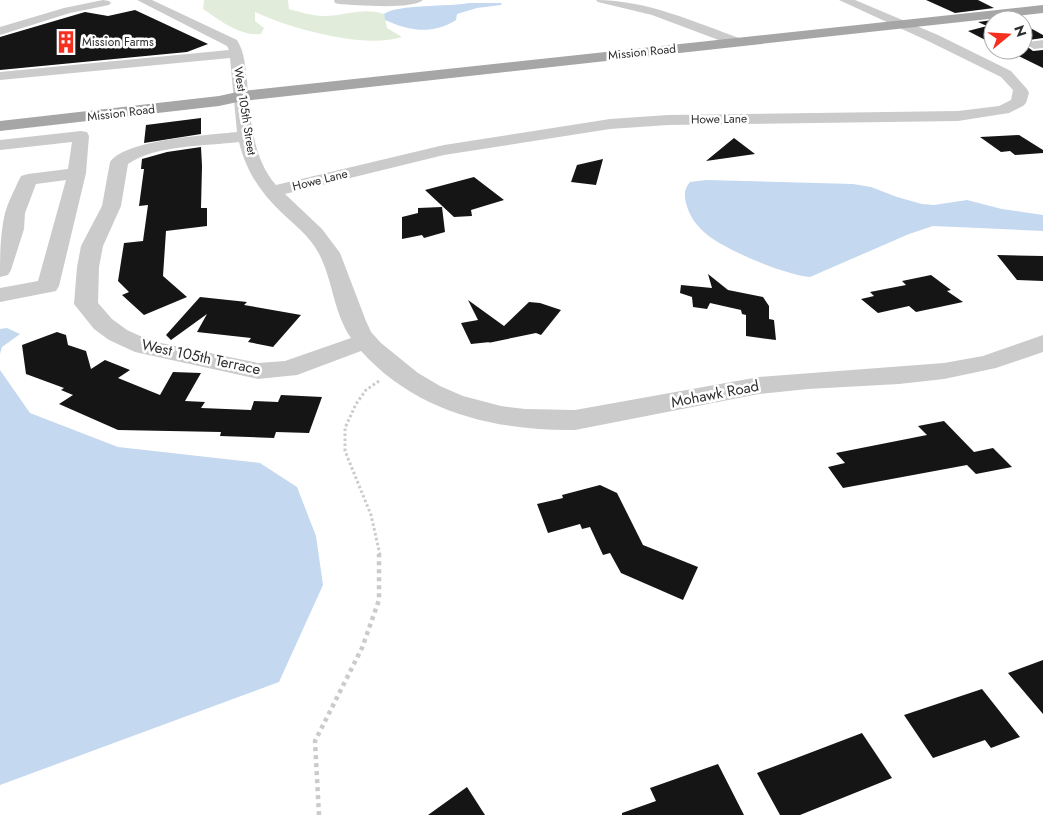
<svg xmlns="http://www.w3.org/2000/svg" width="1043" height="815" font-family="Jost,sans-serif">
<rect width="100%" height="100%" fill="#fff"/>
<path fill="#e1edda" d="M204 0H288L289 9C300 12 312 16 324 16 345 16 362 7 384 14L387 28 402 37C364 49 291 29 255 12V21L264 28 261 34C239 36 221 21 203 9Z"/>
<path fill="#c4d8ef" d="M469 3H502L501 5 477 8 457 14 456 20C432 35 409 31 385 20L384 14C398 4 448 7 469 3Z
M706 180 853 184 871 187 897 197 922 204 934 205 967 200 1002 209 1043 215V231L933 226 909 234 810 277C785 275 722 249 704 232 695 224 689 215 686 203 684 195 684 189 690 182Z
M7 328 20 334 2 347 0 354V329Z
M0 370 30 413 118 447 260 463 297 487 316 536 323 585 279 682 0 785Z"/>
<path fill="#151515" d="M926 0H978L994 8 955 13Z
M135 10 208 44 187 52 0 70V37L85 12 108 16Z
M993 20V44L968 31 987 26 978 22Z
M1023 24 1043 35V38L1029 40 1025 45 1033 51 1043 50V68L1006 50H1023Z
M201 118V134L144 143 146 125Z
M1019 135 1043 150V153L1015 155 1010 151 1001 152 980 137Z
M734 138 755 154 706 161Z
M201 147 202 166 201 208H207V226L166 231 163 276 187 297 144 315 122 295 129 292 118 281 124 243 143 241 148 205 139 206 144 169H141L142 159 167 152Z
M603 159 596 185 571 182 577 165Z
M474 177 504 200 471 210 472 216 454 217 425 190Z
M442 207 445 232 424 238 422 235 402 239V217L418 213V208Z
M997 255 1043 256V281L1017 280Z
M708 274 728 290 763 297 769 306V319L774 320 776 340 746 336V315L742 314 741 310 710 303 707 309 693 307 692 297 680 293 681 285 712 288Z
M931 275 951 290 947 291 963 302 916 312 909 306 878 313 861 299 874 296 870 292 906 285 902 281Z
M200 297 247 302 244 305 301 315 273 347 248 342 251 338 197 332 207 314 171 340 166 335Z
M468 300 504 326 529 302 540 303 561 310 541 335 536 333 488 343 490 342 471 344 461 323 478 320Z
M57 332 66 335 68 345 86 351 91 369 105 360 130 370 118 378 160 395 173 372 201 373 185 401 205 402 201 408 251 410 254 401 278 402 281 395 322 397 309 433 276 432 274 438 220 436 221 432 118 430 59 404 73 395 61 390 64 388 26 374 22 345Z
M944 421 974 452 993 448 1012 467 976 474 967 465 843 488 828 467 845 463 836 453 927 435 918 426Z
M600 485 617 493 643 545 698 567 683 600 621 573 610 553 603 555 590 527 582 529 580 524 548 533 537 504 563 498 562 495Z
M1043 660V714L1008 673Z
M982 689 1020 737 991 748 985 740 933 758 904 715Z
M862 733 892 778 800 815H780L757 773Z
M718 764 744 815H622V813L656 801 650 788Z
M467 787 485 815H428Z"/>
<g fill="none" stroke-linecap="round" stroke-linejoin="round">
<path stroke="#cbcbcb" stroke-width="3" stroke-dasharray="2.5 2.5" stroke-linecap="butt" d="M379 381 366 390 356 404 345 428V451L371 515 380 555"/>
<path stroke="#cbcbcb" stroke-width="4.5" stroke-dasharray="4 4" stroke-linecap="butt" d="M319 815 315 741 362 648 379 600V554"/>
<path fill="#cbcbcb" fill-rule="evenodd" d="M103 0 109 1 111 3 109 5 70 13 0 35V27L64 8Z
M137 0H152L237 40C245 53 245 66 247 81 250 116 252 158 276 185L444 145 610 119 668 115 958 111 999 106 1011 100 1013 90 1001 77 928 41 839 0H855L938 35 1011 71 1027 89 1029 93 1026 103 1023 106 1009 113 958 121 668 125 610 129 444 155 285 194 322 229 340 253 366 321 371 332 381 343 418 373 440 386 463 396 501 406 525 409 575 410 759 377 944 363 983 356 1043 335V352L996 368 944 379 899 384 808 389 759 394 575 430C495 431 416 412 361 351L297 375 258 379 135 352 109 340 94 329 74 304 77 267 81 246 102 206 110 162C126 139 210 135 237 132L230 58 0 80V72L229 50 227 46ZM239 142C246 171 260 192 282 213 295 225 309 236 318 252 333 279 333 312 351 338L285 361 258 363 151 341 127 330 112 319 98 303 99 267 103 246 121 206 128 164C155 145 206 146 239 142Z
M334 0H423C412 10 355 5 339 4L335 3Z
M596 0C647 0 694 22 742 39L743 42 737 46 732 45 652 15 598 2Z
M1043 40V48L1034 49 1027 45 1029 42Z
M81 131 87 132 89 136 86 173 59 286 56 291 0 302V288L38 281 66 180 36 184 25 213 24 229 11 270 8 275 0 277C0 255 0 234 5 213 8 202 14 191 19 180L21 176 28 174 68 169 72 142 0 150V140Z"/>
<path fill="#a6a6a6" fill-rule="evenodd" d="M1043 5V13L242 101 219 106 0 131V121L219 96 242 91Z"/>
</g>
<defs>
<symbol id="building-bare" viewBox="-9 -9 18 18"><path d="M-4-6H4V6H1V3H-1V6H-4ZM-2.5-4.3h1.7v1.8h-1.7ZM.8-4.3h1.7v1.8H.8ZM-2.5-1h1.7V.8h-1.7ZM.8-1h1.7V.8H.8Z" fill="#f72f1e" stroke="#fff" stroke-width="2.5" paint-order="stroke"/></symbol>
</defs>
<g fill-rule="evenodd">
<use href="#building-bare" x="50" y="26" width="32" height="32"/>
</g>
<g text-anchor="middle" stroke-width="5" stroke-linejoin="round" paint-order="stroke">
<g font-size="12" fill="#2e2e2e" stroke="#fff" text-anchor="start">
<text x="82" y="46">Mission Farms</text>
</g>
<g font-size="12" fill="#2e2e2e" stroke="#fff">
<text transform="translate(642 52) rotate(-6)" y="4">Mission Road</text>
<text transform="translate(245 111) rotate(81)" y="4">West 105th Street</text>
<text transform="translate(121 113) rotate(-7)" y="4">Mission Road</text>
<text transform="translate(719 119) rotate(-1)" y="4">Howe Lane</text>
<text transform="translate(320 180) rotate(-14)" y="4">Howe Lane</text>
</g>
<g font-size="15" fill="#2e2e2e" stroke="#fff">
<text transform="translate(201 357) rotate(12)" y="5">West 105th Terrace</text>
<text transform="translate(715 394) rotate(-11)" y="5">Mohawk Road</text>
</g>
</g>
<g transform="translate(1008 35) rotate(72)"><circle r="24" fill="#ffffff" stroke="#ababab"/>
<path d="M0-4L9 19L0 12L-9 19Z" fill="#f72f1e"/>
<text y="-8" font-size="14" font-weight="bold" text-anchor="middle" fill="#2e2e2e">N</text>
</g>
</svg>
